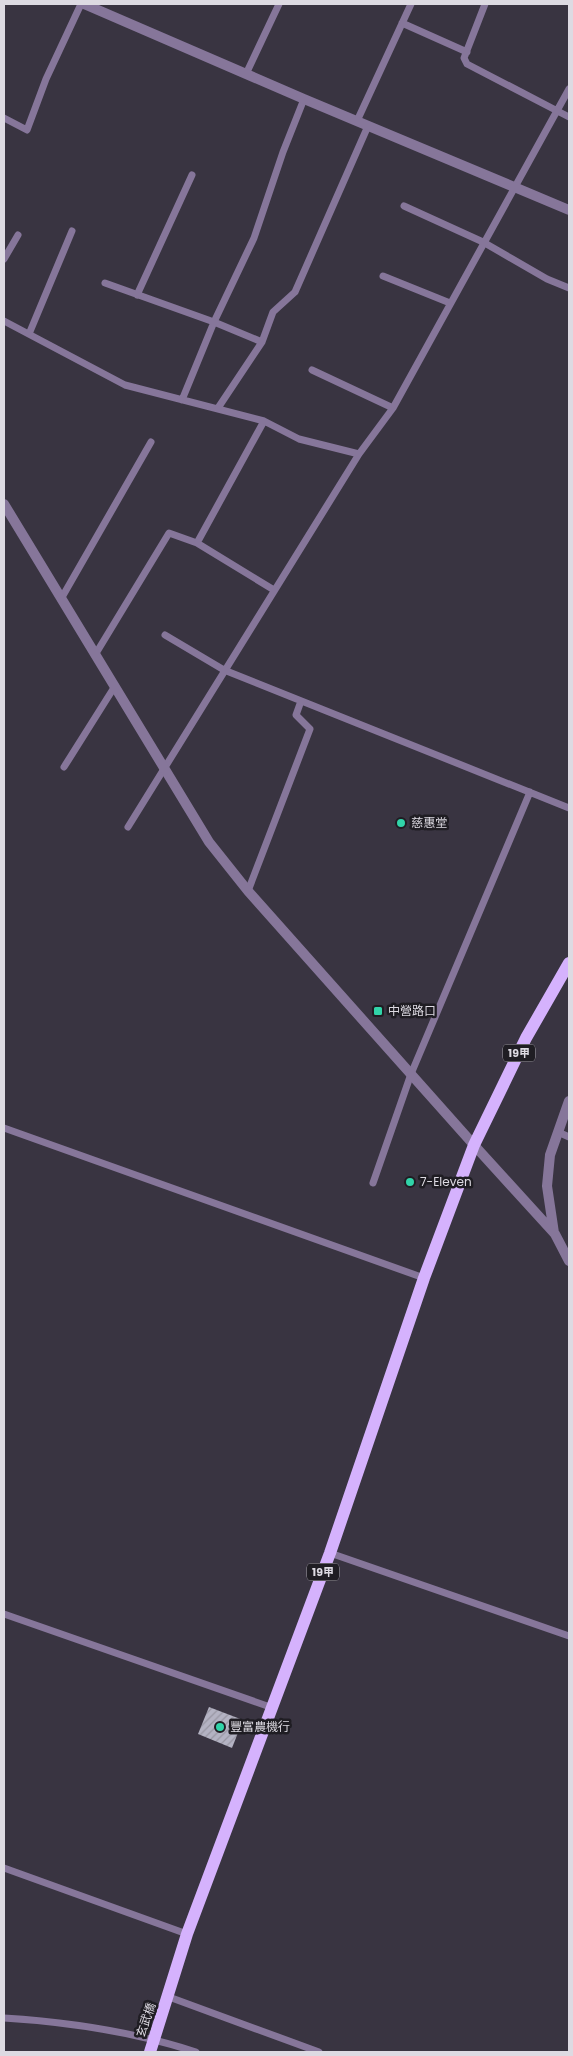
<svg xmlns="http://www.w3.org/2000/svg" width="573" height="2056" font-family="Poppins,'Noto Sans TC',sans-serif">
<defs>
<pattern id="building-hatch" width="6" height="6" patternUnits="userSpaceOnUse" patternTransform="scale(1.25)"><rect width="6" height="6" fill="#b4b3c3"/><path d="M-1 1l2-2M0 6l6-6M5 7l2-2" fill="none" stroke="#9896a3"/></pattern>
</defs>
<rect width="100%" height="100%" fill="#393441"/>
<path fill="url(#building-hatch)" d="M209 1707 243 1720 232 1748 198 1734Z"/>
<g fill="none" stroke-linecap="round" stroke-linejoin="round">
<path stroke="#86769a" stroke-width="7" d="M485 4 464 58 467 64 569 117
M402 23 467 52
M246 74 279 4
M4 118 27 130 46 79 81 4
M357 121 411 4
M404 206 483 242 547 279 569 288
M4 259 18 235
M383 276 450 303
M105 283 214 322 262 342
M137 295 192 175
M4 321 125 385 264 421 299 439 359 454
M29 334 72 231
M312 370 393 408
M182 400 214 322 254 238 283 152 304 99
M218 408 262 342 273 312 295 292 368 126
M197 543 274 590
M61 599 151 442
M165 635 224 670 569 808
M95 655 169 533 197 543 264 421
M64 767 115 686
M128 827 359 454 393 408 569 89
M248 891 310 729 296 715 301 701
M4 1128 424 1278
M558 1132 569 1137
M373 1183 411 1074 530 792
M330 1553 569 1636
M4 1614 273 1708
M4 1868 187 1934
M169 1997 319 2052
M4 2018C68 2022 135 2032 196 2052"/>
<path stroke="#86769a" stroke-width="10" d="M474 1145 555 1234 569 1261
M554 1233 547 1186 550 1155 569 1101"/>
<path stroke="#86769a" stroke-width="10" d="M84 4 304 99 569 210
M4 504 209 842 248 891 474 1145"/>
<path stroke="#d5b2fd" stroke-width="12" d="M150 2052 187 1934 330 1553 424 1278 474 1145 526 1038 569 963"/>
</g>
<g fill="#31d4a9" stroke="#1f1d23" stroke-width="2">
<circle cx="401" cy="823" r="5"/>
<rect x="373" y="1006" width="10" height="10" rx="2.5"/>
<circle cx="410" cy="1182" r="5"/>
<circle cx="220" cy="1727" r="5"/>
</g>
<g text-anchor="middle" stroke-width="5" stroke-linejoin="round" paint-order="stroke">
<g fill="#1f1d23" stroke="#a4a1a9" stroke-width="1">
<rect x="503" y="1044.5" width="32" height="17" rx="4"/>
<rect x="307" y="1563.5" width="32" height="17" rx="4"/>
</g>
<g font-size="11" font-weight="bold" fill="#dddae2">
<text x="519" y="1057">19甲</text>
<text x="323" y="1576">19甲</text>
</g>
<g font-size="12" fill="#dddae2" stroke="#1f1d23" text-anchor="start">
<text x="411" y="827">慈惠堂</text>
<text x="388" y="1015">中營路口</text>
<text x="420" y="1186">7-Eleven</text>
<text x="230" y="1731">豐富農機行</text>
</g>
<g font-size="12" fill="#dddae2" stroke="#1f1d23">
<text transform="translate(146 2020) rotate(-71)" y="4">玄武橋</text>
</g>
</g>
<rect width="573" height="2056" fill="none" stroke="#dddae2" stroke-width="10"/>
</svg>
